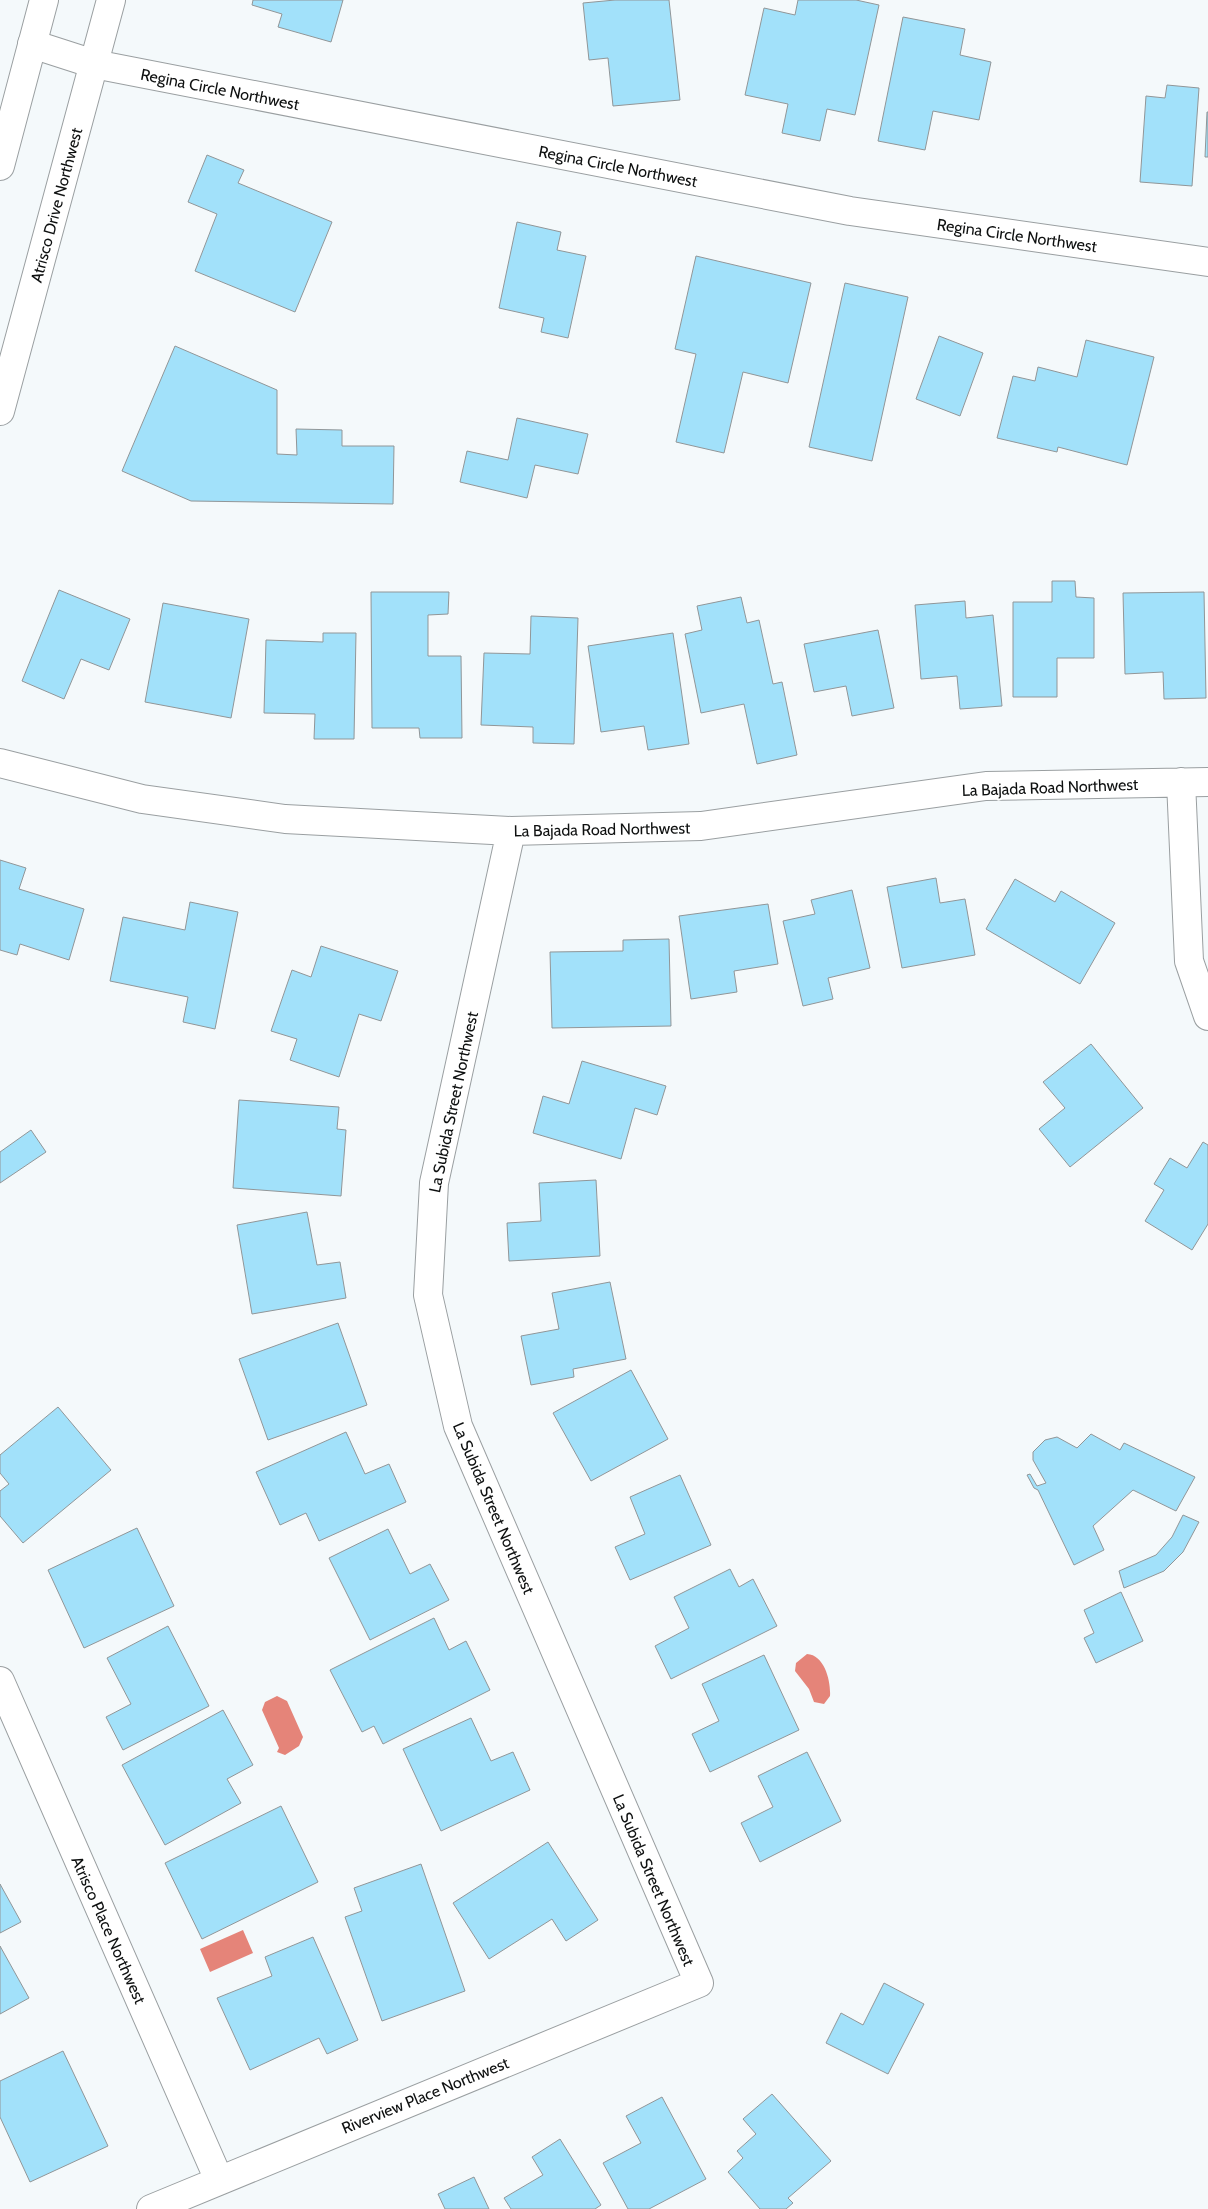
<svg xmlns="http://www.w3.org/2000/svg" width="1208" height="2209" font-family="Cabin,sans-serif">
<rect width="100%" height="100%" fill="#f4f9fb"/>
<path fill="#e58479" d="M807 1654C825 1655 831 1682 830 1696L824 1704 814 1702 809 1689 795 1671 796 1663Z
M277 1696 287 1701 303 1737 299 1746 285 1755 277 1752 279 1748 262 1710 265 1702Z
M243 1930 253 1953 210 1972 200 1949Z"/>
<path fill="#a2e1fa" stroke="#919698" d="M253 0H343L331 42 278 27 282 14 252 5Z
M615 0H669L680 100 613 106 608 58 589 60 583 3Z
M798 0H856L879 5 855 115 827 109 820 141 782 133 788 104 745 95 764 8 795 15Z
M903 17 965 29 960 55 991 62 979 120 933 111 925 150 878 141Z
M1167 85 1199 88 1192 186 1140 182 1146 96 1165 98Z
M1207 112H1208V157H1205Z
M207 155 244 170 238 183 332 222 295 312 195 271 217 214 188 202Z
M517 222 561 232 557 250 586 256 568 338 541 332 544 318 499 308Z
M696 256 811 283 788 383 743 372 724 453 676 442 696 354 675 349Z
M845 283 908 297 872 461 809 447Z
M939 336 983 353 960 416 916 399Z
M1086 340 1154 357 1127 465 1058 447 1057 452 997 438 1013 376 1035 381 1038 367 1077 377Z
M175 346 277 390V454L297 455 296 429 342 430V446H394L393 504 191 501 122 471Z
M517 418 588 434 578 474 535 465 527 498 460 482 467 451 508 460Z
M1052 581H1075L1076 597 1094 598V658H1057V697H1013V602H1052Z
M59 590 130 619 109 670 81 659 64 699 22 681Z
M371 592H449L448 614 428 615V656H461L462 738H420L419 728H372Z
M1204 592 1206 698 1164 699 1163 672 1125 674 1123 593Z
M741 597 747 623 759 620 773 684 782 682 797 755 757 764 744 704 701 713 685 634 702 630 697 606Z
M965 601 966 618 993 615 1002 706 960 709 957 676 921 679 915 605Z
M163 603 249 619 231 718 145 702Z
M531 616 578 618 574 744 533 743V727L481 725 484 653 530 654Z
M878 630 894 708 852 716 846 686 814 692 804 644Z
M323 633H356L354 739H314L315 714 264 713 266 640 323 642Z
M673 633 689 744 648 750 644 726 601 732 588 646Z
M0 860 26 868 19 889 84 909 69 960 20 944 17 955 0 950Z
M936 878 940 903 965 899 975 955 902 968 887 887Z
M1015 879 1055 902 1061 891 1115 923 1080 984 986 929Z
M852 890 870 968 828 978 833 999 803 1006 783 921 815 914 811 900Z
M190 902 238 912 215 1029 183 1022 188 997 110 981 123 917 185 930Z
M768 904 778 964 734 971 737 992 691 999 679 916Z
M669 939 671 1026 552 1028 550 952 623 951V940Z
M321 946 398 971 381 1021 359 1014 339 1077 290 1060 297 1039 271 1031 292 970 311 977Z
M1091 1044 1143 1108 1070 1167 1039 1129 1065 1108 1043 1082Z
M582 1061 666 1086 657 1115 635 1108 621 1159 533 1133 543 1096 569 1104Z
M239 1100 339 1107 337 1129 346 1130 341 1196 233 1188Z
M31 1130 46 1152 0 1183V1152Z
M1203 1142 1208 1145V1224L1192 1250 1145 1221 1164 1190 1154 1184 1170 1158 1187 1168Z
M596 1180 600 1256 509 1261 507 1223 541 1221 539 1183Z
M307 1212 317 1265 340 1262 346 1298 252 1314 237 1225Z
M610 1282 626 1359 573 1369 574 1377 531 1385 521 1336 559 1329 552 1293Z
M338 1323 367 1405 268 1440 239 1359Z
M631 1370 668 1439 591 1481 553 1413Z
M58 1407 111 1470 23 1543 0 1516V1491L9 1484 0 1473V1455Z
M346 1432 365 1474 389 1464 406 1502 319 1541 306 1513 280 1525 256 1472Z
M1091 1434 1120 1450 1124 1443 1195 1477 1176 1511 1133 1490 1093 1526 1104 1550 1074 1565 1038 1490 1034 1488 1027 1475 1030 1474 1037 1486 1046 1483 1033 1460V1452L1045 1440 1057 1437 1077 1448Z
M680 1475 711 1545 630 1580 615 1547 645 1534 630 1497Z
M1183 1515 1199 1522 1183 1552 1164 1571 1124 1588 1119 1571 1156 1555 1172 1537Z
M137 1528 174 1606 84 1648 48 1570Z
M388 1529 410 1574 430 1564 449 1600 370 1640 329 1558Z
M730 1569 739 1587 753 1579 777 1626 671 1679 655 1646 689 1628 674 1597Z
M1121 1592 1143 1641 1096 1663 1084 1638 1094 1633 1084 1610Z
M434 1618 449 1650 466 1641 490 1690 383 1744 374 1726 362 1732 330 1670Z
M168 1626 209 1706 123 1750 106 1717 131 1704 107 1658Z
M764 1655 799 1730 710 1772 692 1734 719 1721 702 1684Z
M223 1710 253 1765 227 1779 241 1803 165 1845 122 1765Z
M471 1718 491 1761 513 1752 530 1790 441 1831 403 1749Z
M807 1752 841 1821 760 1862 741 1823 773 1807 758 1776Z
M281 1806 318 1882 202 1939 165 1863Z
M548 1842 598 1920 566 1941 552 1919 489 1959 453 1903Z
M421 1864 465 1991 382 2021 345 1917 362 1911 354 1888Z
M0 1884 21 1922 0 1933Z
M313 1937 358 2040 327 2054 319 2038 250 2070 217 1998 272 1976 265 1957Z
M0 1946 29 1998 0 2014Z
M884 1983 924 2004 888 2074 826 2043 841 2013 863 2025Z
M63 2051 108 2146 30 2182 0 2117V2081Z
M772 2094 831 2161 788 2198 793 2203 786 2209H760L728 2172 743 2158 737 2151 756 2134 743 2119Z
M662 2097 706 2179 649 2209H628L603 2163 641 2143 626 2116Z
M560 2139 601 2205 595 2209H511L504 2198 543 2175 532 2157Z
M474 2177 489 2209H445L438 2194Z"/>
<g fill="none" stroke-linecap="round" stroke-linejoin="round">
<defs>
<path id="minor" d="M0 763 142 799 285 819 511 831 701 826 986 786 1208 782
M1181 782 1189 961 1208 1016
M0 1681 219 2180
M151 2209 699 1983 458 1426 428 1295 434 1183 511 831"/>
<path id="tertiary" d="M32 44 94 64 850 211 1208 262"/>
<path id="secondary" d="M0 166 44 0
M0 411 111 0"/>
</defs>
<use href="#minor" stroke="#9a9fa1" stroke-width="30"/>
<use href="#tertiary" stroke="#9a9fa1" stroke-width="30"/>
<use href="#secondary" stroke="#9a9fa1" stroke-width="30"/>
<use href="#minor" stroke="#fff" stroke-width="28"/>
<use href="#tertiary" stroke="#fff" stroke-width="28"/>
<use href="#secondary" stroke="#fff" stroke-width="28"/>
</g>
<g text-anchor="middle" stroke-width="4" stroke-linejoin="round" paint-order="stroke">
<g font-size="16" fill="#0e1010" stroke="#fff">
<text transform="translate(220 89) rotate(11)" y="6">Regina Circle Northwest</text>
<text transform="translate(618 166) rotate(11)" y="6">Regina Circle Northwest</text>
<text transform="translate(56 205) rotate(-75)" y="6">Atrisco Drive Northwest</text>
<text transform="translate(1017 235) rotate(8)" y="6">Regina Circle Northwest</text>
<text transform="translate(1050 787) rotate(-2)" y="6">La Bajada Road Northwest</text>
<text transform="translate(602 829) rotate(-1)" y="6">La Bajada Road Northwest</text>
<text transform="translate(453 1102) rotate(-78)" y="6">La Subida Street Northwest</text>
<text transform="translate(494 1508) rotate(67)" y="6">La Subida Street Northwest</text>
<text transform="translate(654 1880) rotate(67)" y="6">La Subida Street Northwest</text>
<text transform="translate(109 1930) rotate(66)" y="6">Atrisco Place Northwest</text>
<text transform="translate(425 2095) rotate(-22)" y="6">Riverview Place Northwest</text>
</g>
</g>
</svg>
